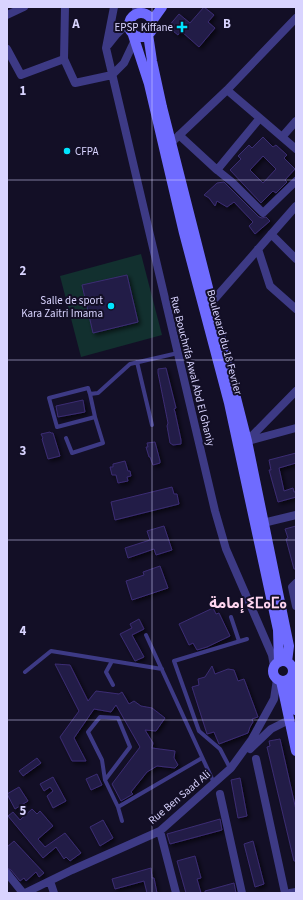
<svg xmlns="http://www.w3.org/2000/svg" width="303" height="900" font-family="'Source Sans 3','Noto Sans Arabic','Noto Sans Tifinagh',sans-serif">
<defs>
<filter id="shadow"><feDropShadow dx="2.5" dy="2.5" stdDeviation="2" flood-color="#0009"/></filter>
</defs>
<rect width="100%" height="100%" fill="#130f26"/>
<path fill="#12302f" d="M141 254 162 335 81 357 60 276Z"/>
<path fill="#241b47" stroke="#3b2d73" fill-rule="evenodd" filter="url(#shadow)" d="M204 7 214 15 208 22 215 28 199 47 181 31 178 35 168 27 179 14 190 23Z
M263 137 273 147 276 145 287 155 284 158 295 169 285 180 287 182 276 193 273 191 261 203 230 170 241 159 238 156 249 145 252 148ZM263 156 276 169 263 183 250 170Z
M224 182 259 217 262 218 266 217 270 221 255 234 249 226 253 222 234 202 227 207 217 201 215 206 209 198 204 195 217 183Z
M127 275 138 322 93 333 82 285Z
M166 368 176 408 174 409 175 412 181 440V444L173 445 170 443 169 437 167 426 168 423 158 373V369Z
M83 400 85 412 58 417 56 406Z
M50 432 51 433H53L60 456 48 459 42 439 43 438 41 434Z
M155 442 160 461V463L153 465 150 457H149L146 447H148L147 443Z
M296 453V463L279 468 284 491 293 488 294 492H296V497L278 502 269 470H271L269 460Z
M125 461 128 471H130L131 476 127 477 128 481 118 483 116 475H112L110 467H113V464Z
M172 487 174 494H177L179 504 115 520 111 502Z
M164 526 172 550 156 555 154 549 128 558 125 548 150 540 147 531Z
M296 526V569H294L286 539 288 538 285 529Z
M160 566 168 588 132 600 126 581 144 575 143 572Z
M213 608 216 614 219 613 230 636 207 647 197 650 193 643 189 645 179 624Z
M139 619 144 629 132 635 144 657 135 661 120 634 132 628 130 624Z
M55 664 70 665 88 701 96 691 119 694 122 692 129 704 134 701 141 706 152 708 165 718 156 731 145 730 153 743 152 748 175 751 174 758 178 765 175 768 157 766 147 772 131 792 133 794 121 801 112 784 140 747 116 705 111 712 94 709 74 738 86 761H72L60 737 79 711Z
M212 666 215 674 228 669 234 670 238 681 244 679 258 717 252 719 253 722 250 727 248 733 219 744 214 732 207 734 192 687 199 685 198 679 205 677Z
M280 739 296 810V861H294L267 747 270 746 269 741Z
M37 758 41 763 23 776 19 771Z
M97 774 102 785 91 790 86 779Z
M53 777 66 801 53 808 47 796 53 791 50 787 44 791 40 784Z
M240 778 247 816 238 818 231 780Z
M19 787 28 801 15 809 7 794Z
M32 809 37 814 40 811 53 826 38 839 45 847 65 833 81 853 70 861 66 857 64 859 56 847 43 858 8 816 13 812 20 820Z
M220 819 222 830 170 844 167 834Z
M103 820 113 838 100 846 90 827Z
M14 841 44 873 39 877 36 872 26 881 24 878 20 881 11 870 7 868V847Z
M253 841 264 884 255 887 244 844Z
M195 856 201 878 197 879 201 893H186L177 861Z
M151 868 152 878H154L157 893H147L144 881 115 889 112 879Z
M234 883 236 893H205V891Z"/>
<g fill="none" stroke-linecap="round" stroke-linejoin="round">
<path stroke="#3d3a85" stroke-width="4" d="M137 362 152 425
M90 394 95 417 57 427 49 398 88 388 90 394 98 393 130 364 178 353
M66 438 72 453 103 443 95 417
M231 617 239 641
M146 635 214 783
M112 661 106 672 113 685
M25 672 51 651 162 669
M230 768 220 749 199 731 174 661 247 639
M105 780 102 760 88 732 100 717 118 718 130 747 105 780 118 807
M122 821 118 807 202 758"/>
<path stroke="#3d3a85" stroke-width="8" d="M65 7 64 59 75 83 112 75 124 63 134 42
M114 7 106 48 215 511 226 549 272 655 274 666
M136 7 137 13
M7 15 24 7
M108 45 116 35 129 22
M7 49 21 75 64 59
M227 90 296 149
M260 118 217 170 232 182 263 213 296 181
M179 135 217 170
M282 137 296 121
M172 142 227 90 296 18
M271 234 296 259
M258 249 270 286 296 309
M211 303 296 206
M247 441 296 391
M248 441 296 428
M263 523 296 515
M296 583 292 587 296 606
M293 670 296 669
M250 749 271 729 289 720
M256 759 285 893
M220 794 242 893
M160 831 176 893
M7 873 23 893
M50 881 54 893
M25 893 72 870 160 831 231 768 252 739 274 699 277 679
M290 893 296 892"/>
<path stroke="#6f6bff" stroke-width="10" d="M129 25a12 12 0 1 1 24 0a12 12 0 1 1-24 0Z
M152 21 162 7
M132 32 149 84 184 233 229 403 278 630 279 662
M149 33 148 34 152 61 162 107 247 441 289 646 287 662
M273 671a10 10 0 1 1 20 0a10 10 0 1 1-20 0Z
M290 679 296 710
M281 681 296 751"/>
</g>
<path fill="none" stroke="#d9d4ff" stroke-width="1" stroke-opacity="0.55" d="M152 7V893M7 180H296M7 360H296M7 540H296M7 720H296"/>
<g fill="#00e5ff" stroke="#130f26" stroke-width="1.5">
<path d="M180 21h4v4h4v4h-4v4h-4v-4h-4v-4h4z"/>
<circle cx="67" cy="151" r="4"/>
<circle cx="111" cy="306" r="4"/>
</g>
<g text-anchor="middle" stroke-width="4" stroke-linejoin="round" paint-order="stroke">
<g font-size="11" fill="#d9d4ff" stroke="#130f26" text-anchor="end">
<text x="173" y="31">EPSP Kiffane</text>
<text x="75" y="155" text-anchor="start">CFPA</text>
<text x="103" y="304">Salle de sport<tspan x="103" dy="13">Kara Zaitri Imama</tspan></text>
</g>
<g font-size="11" fill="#d9d4ff" stroke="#130f26">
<text transform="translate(225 342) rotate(75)" y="4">Boulevard du 18 Fevrier</text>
<text transform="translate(193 371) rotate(76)" y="4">Rue Bouchrifa Awal Abd El Ghaniy</text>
<text transform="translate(179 797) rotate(-40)" y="4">Rue Ben Saad Ali</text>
</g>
<g font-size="15" font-weight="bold" fill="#ffd6f0" stroke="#130f26">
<text x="248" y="608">إمامة ⵉⵎⴰⵎⴰ</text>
</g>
</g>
<g font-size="13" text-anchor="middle" font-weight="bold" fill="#d9d4ff" stroke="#130f26" stroke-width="4" stroke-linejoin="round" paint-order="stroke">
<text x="76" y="28">A</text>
<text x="227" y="28">B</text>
<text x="23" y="95">1</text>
<text x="23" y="275">2</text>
<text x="23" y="455">3</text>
<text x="23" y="635">4</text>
<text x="23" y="815">5</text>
</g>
<rect width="303" height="900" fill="none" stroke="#d9d4ff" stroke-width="16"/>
</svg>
